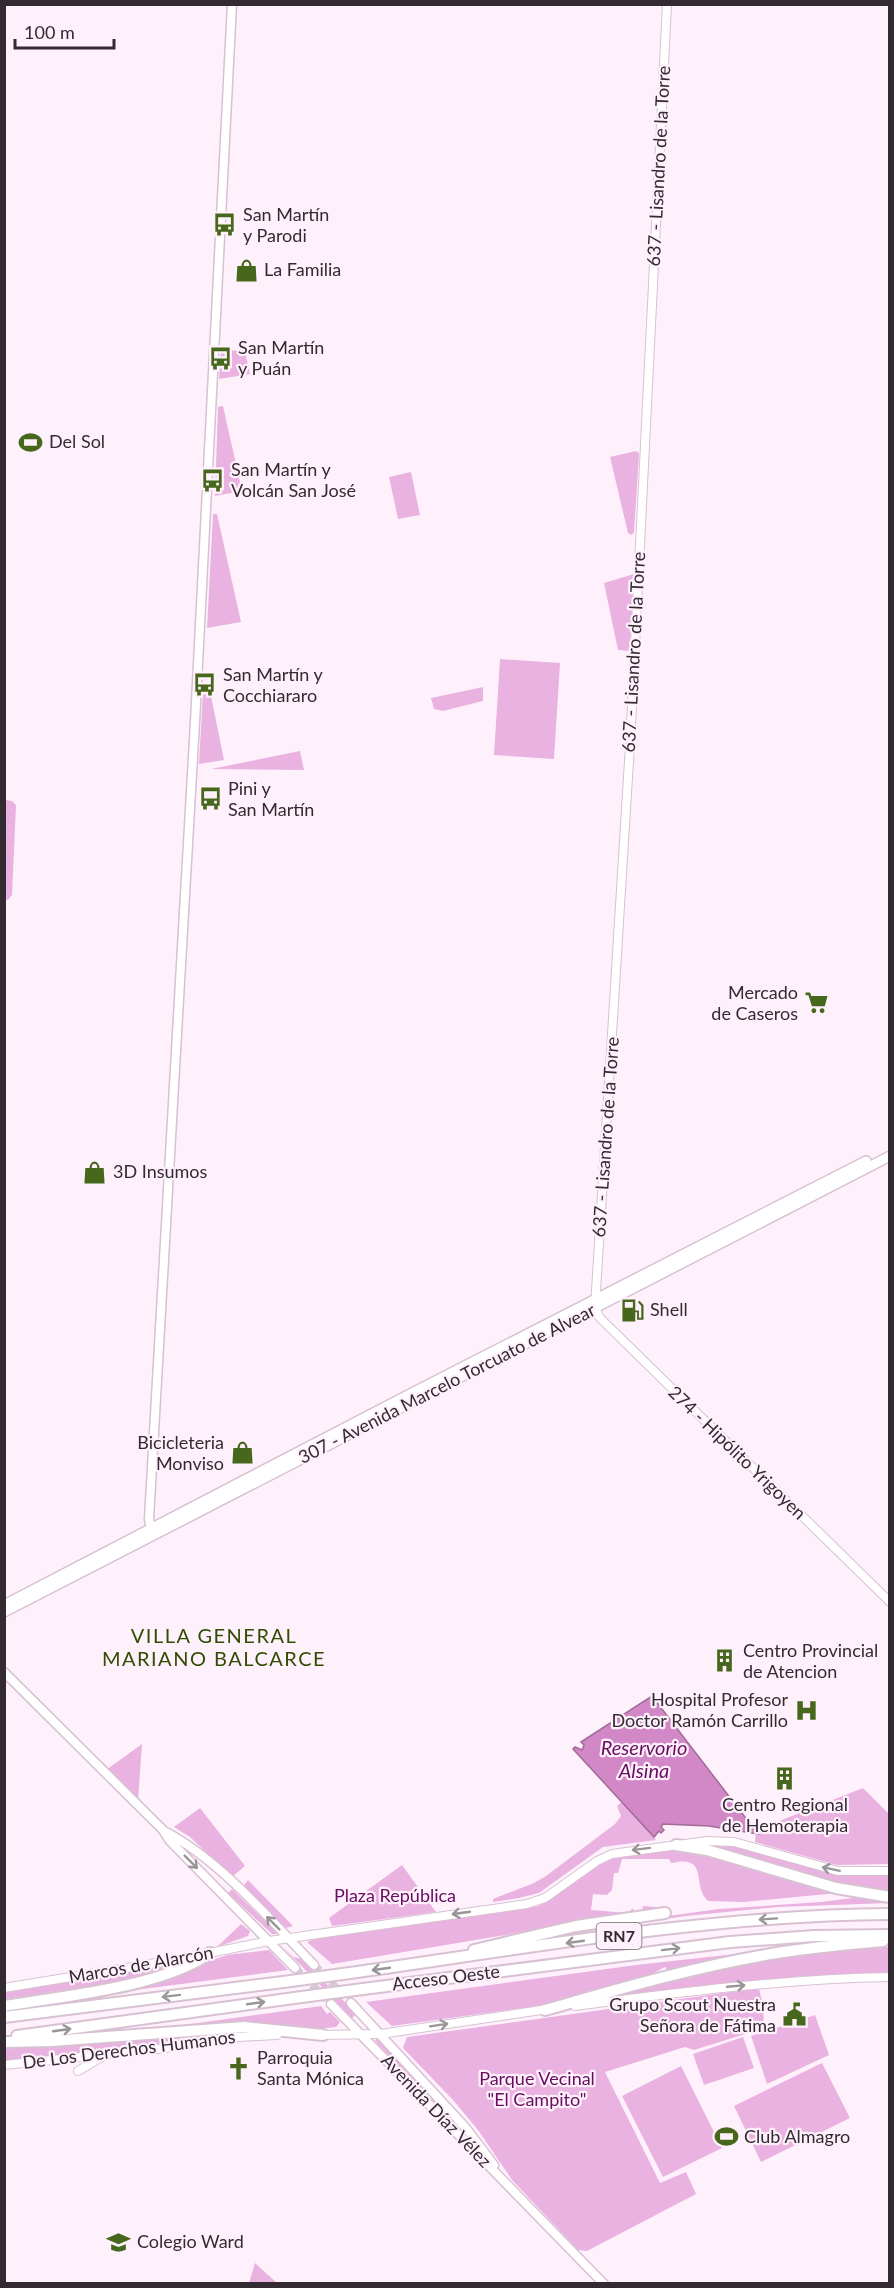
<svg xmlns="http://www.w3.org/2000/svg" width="894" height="2288" font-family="Lato,sans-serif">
<rect width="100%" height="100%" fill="#fef1fc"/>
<path fill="#eab2e0" d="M221 350 245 351 250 374 219 379Z
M223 406 242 491 215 496 218 407Z
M636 451 639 453 634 533 631 535 628 533 610 457Z
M411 472 420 515 398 519 389 477Z
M213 514H217L241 622 207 628Z
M634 574 630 651 618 650 604 583Z
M500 659 560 663 554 759 494 755Z
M483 687V701L443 711 434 709 431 698Z
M203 691H210L224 760 199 764Z
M300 751 304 770 211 769Z
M5 800 12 801 16 805 12 895 8 900 4 899Z
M142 1744 138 1801 106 1770Z
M863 1788 889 1814V1864L837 1865 755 1842 756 1830Z
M622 1802 656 1840 603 1847 539 1893 519 1898 493 1902V1899L534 1883 546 1876 615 1824 621 1816 617 1806Z
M200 1808 245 1866 232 1877 190 1837 174 1827Z
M716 1843 729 1844 830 1873 889 1876V1893L835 1886 746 1856 704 1848 703 1845Z
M674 1849 722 1857 724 1862 740 1864V1867L760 1871 761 1869 838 1893 744 1902 708 1901C691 1885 710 1854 671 1863L669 1859H622L618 1873H614L612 1890 607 1895 593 1894 591 1910 628 1913 633 1908 634 1913 642 1912 643 1906 667 1908 332 1964 307 1942 314 1939 359 1930 474 1916 539 1906 597 1865 620 1856Z
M402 1865 436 1912 332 1926 329 1918Z
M248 1880 293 1926 286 1928 244 1889 243 1886Z
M232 1889 276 1932V1934H272L228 1893Z
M869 1896 889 1899V1903L778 1907 686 1916 569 1933 566 1930 719 1909 821 1902Z
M241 1924 250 1931 248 1936 217 1947Z
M875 1947H889V1974L804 1976 602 1998 741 1964 792 1955Z
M284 1948 294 1957 301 1959 355 2012V2015L352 2018Z
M780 1949 668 1972 665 1967 650 1975V1979L545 2005 392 2026 366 2002 636 1965Z
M269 1950 288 1970 74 1998 134 1987 227 1955Z
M180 1963 122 1981 5 1999V1991Z
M759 1988 763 2006 764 2024 758 2030 694 2050 685 2047 605 2072 660 2183 686 2172 696 2194 587 2251 578 2250 512 2180 478 2130 453 2100 403 2048 407 2037Z
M321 2006 327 2014 330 2012 340 2022 336 2027 309 2030 140 2031Z
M815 2015 829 2055 767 2084 751 2036Z
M242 2032 143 2047 5 2062 4 2049Z
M743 2037 754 2068 704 2085 693 2054Z
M377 2038 379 2039 455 2123 375 2041Z
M822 2063 850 2118 761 2162 734 2106Z
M681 2066 722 2148 663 2177 622 2096Z
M255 2263 277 2283H249Z"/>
<path fill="#d288c6" stroke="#a26c99" stroke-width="1.5" d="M652 1696 758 1834 709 1826 663 1824 661 1827 664 1830 661 1833 659 1831 654 1837 573 1749 575 1747 582 1750 584 1745 581 1742Z"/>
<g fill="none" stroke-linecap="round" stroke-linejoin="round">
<path stroke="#d5c9d3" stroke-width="8" stroke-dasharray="8 4" stroke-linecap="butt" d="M314 1965 351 2003
M295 1968 331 2004"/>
<defs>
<path id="tertiary" d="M667 4 630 745 595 1307 599 1317 890 1602
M4 1988 174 1960 269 1941 527 1904 545 1898 597 1861 612 1854 707 1841 734 1842 838 1871H890
M575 2006C680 1992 784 1979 890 1977
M319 2035 381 2034 548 2009
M4 2065 158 2049 238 2037 277 2035
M78 2071 105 2055"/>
<path id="secondary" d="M152 1534 149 1519 195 722 232 4
M4 1672 163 1830 170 1841 295 1968
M166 1832C222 1862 270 1920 314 1965
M351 2003 465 2127 494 2165
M331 2004 604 2284"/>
<path id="primary" d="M4 1605 412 1393 866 1161
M4 1612 890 1156"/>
<path id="motorway" d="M676 1845 707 1850 836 1888 890 1897
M474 1950 576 1926 665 1913
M350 1973C528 1948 710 1915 890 1914
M363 1989 730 1942 814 1936 890 1935
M4 2006C63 1996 163 1987 210 1953
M545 2010C616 1990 687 1969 760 1956 800 1948 842 1945 883 1941
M4 2017 291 1981
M17 2036 309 1996
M4 2042 51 2041 244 2027 323 2035"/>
</defs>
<use href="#tertiary" stroke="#d7c1d2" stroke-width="10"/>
<use href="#secondary" stroke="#d7c1d2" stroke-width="11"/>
<use href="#primary" stroke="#d7c1d2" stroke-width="12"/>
<use href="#motorway" stroke="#d7c1d2" stroke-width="14"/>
<use href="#tertiary" stroke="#fff" stroke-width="8"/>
<use href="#secondary" stroke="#fff" stroke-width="8"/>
<use href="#primary" stroke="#fff" stroke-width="9"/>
<use href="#motorway" stroke="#fff" stroke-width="10"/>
<defs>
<path id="motorway-bridge" d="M291 1981 350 1973
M309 1996 363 1989"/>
</defs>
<use href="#motorway-bridge" stroke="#d7c1d2" stroke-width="14" stroke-linecap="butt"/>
<use href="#motorway-bridge" stroke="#fff" stroke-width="10"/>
</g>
<defs><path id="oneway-shaft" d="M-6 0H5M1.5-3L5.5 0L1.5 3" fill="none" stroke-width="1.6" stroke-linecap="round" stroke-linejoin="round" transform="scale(1.5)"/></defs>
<g stroke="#999598">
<use href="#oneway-shaft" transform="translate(641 1849) rotate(173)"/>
<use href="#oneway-shaft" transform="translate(191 1862) rotate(45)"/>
<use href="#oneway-shaft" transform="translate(831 1869) rotate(-168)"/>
<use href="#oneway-shaft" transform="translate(461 1913) rotate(172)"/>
<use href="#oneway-shaft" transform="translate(768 1919) rotate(176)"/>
<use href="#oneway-shaft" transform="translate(273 1923) rotate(-135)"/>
<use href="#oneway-shaft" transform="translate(575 1942) rotate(172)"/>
<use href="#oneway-shaft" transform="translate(671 1949) rotate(-7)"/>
<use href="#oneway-shaft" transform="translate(381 1969) rotate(172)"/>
<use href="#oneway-shaft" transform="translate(736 1986) rotate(-5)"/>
<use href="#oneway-shaft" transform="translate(171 1996) rotate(173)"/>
<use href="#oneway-shaft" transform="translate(256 2003) rotate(-8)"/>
<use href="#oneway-shaft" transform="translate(439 2025) rotate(-9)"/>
<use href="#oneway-shaft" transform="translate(62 2030) rotate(-8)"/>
</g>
<defs>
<symbol id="bus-bare" viewBox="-9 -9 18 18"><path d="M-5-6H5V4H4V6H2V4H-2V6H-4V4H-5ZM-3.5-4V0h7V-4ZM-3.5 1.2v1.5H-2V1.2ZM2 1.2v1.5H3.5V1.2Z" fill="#47671c" stroke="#fef1fc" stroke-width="2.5" paint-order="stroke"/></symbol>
<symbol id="shop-bare" viewBox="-9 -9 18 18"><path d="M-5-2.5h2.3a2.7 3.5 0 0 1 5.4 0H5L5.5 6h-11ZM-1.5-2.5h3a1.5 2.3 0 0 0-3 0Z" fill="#47671c" stroke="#fef1fc" stroke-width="2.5" paint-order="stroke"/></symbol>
<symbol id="stadium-bare" viewBox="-9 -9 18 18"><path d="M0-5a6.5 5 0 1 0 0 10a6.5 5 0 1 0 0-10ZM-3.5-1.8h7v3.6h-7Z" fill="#47671c" stroke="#fef1fc" stroke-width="2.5" paint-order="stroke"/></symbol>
<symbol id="supermarket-bare" viewBox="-9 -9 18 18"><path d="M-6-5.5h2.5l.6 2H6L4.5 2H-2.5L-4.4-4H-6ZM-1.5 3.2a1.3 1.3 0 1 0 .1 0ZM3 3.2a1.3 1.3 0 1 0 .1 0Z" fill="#47671c" stroke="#fef1fc" stroke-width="2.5" paint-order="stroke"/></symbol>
<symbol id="fuel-bare" viewBox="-9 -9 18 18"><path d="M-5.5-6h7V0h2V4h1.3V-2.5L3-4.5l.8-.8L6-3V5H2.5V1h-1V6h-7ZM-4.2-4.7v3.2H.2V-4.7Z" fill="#47671c" stroke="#fef1fc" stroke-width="2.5" paint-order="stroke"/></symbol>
<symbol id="building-bare" viewBox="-9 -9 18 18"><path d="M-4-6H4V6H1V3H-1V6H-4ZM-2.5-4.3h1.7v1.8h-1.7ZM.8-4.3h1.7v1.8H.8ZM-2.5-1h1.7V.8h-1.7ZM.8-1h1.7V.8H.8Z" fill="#47671c" stroke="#fef1fc" stroke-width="2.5" paint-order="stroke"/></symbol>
<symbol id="hospital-bare" viewBox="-9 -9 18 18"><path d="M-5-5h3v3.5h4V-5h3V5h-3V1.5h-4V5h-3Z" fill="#47671c" stroke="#fef1fc" stroke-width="2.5" paint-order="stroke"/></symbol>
<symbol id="civic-bare" viewBox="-9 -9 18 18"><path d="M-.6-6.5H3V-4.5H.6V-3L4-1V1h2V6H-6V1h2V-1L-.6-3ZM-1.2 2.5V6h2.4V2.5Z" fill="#47671c" stroke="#fef1fc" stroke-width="2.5" paint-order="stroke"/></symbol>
<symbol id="church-bare" viewBox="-9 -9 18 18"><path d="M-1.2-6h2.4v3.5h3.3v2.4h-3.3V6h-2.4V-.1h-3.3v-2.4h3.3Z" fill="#47671c" stroke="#fef1fc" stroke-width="2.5" paint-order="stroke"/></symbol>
<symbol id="school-bare" viewBox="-9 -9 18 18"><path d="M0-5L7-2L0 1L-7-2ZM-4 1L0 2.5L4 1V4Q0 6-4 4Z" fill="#47671c" stroke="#fef1fc" stroke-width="2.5" paint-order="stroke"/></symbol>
</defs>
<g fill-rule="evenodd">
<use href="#bus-bare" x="208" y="208" width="33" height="33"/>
<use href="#shop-bare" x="230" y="254" width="33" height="33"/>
<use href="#bus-bare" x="204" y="342" width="33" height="33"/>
<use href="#stadium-bare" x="14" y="426" width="33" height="33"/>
<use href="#bus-bare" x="196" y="464" width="33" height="33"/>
<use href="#bus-bare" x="188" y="668" width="33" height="33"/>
<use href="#bus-bare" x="194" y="782" width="33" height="33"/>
<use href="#supermarket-bare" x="800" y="986" width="33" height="33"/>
<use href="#shop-bare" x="78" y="1156" width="33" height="33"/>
<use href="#fuel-bare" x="616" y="1294" width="33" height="33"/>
<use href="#shop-bare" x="226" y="1436" width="33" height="33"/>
<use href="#building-bare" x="708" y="1644" width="33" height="33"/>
<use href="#hospital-bare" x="790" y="1694" width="33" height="33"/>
<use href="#building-bare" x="768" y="1762" width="33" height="33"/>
<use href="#civic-bare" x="778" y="1998" width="33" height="33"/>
<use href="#church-bare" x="222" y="2052" width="33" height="33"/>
<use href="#stadium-bare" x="710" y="2120" width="33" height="33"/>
<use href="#school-bare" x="102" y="2226" width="33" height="33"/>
</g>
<g text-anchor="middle" stroke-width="4.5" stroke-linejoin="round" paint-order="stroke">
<rect fill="#fef1fc" stroke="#70666e" stroke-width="1.5" x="596.5" y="1923" width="45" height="26" rx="4.5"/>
<g font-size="16" font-weight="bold" fill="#332b31">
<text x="619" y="1942">RN7</text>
</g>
<g font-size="18" fill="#332b31" stroke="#fef1fc">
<text transform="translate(659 166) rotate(-87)" y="6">637 - Lisandro de la Torre</text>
<text transform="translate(634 652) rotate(-87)" y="6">637 - Lisandro de la Torre</text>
<text transform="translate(606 1137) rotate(-86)" y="6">637 - Lisandro de la Torre</text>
<text transform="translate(447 1384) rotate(-27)" y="6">307 - Avenida Marcelo Torcuato de Alvear</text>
<text transform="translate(737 1453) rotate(44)" y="6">274 - Hipólito Yrigoyen</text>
<text transform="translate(141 1965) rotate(-10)" y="6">Marcos de Alarcón</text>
<text transform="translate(446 1978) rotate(-7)" y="6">Acceso Oeste</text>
<text transform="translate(129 2050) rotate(-7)" y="6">De Los Derechos Humanos</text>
<text transform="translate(436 2111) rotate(46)" y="6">Avenida Díaz Vélez</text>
</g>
<g font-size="18" fill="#332b31" stroke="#fef1fc" text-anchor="start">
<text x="243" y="221">San Martín<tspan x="243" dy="21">y Parodi</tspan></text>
<text x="264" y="276">La Familia</text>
<text x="238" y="354">San Martín<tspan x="238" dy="21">y Puán</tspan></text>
<text x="49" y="448">Del Sol</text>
<text x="231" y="476">San Martín y<tspan x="231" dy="21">Volcán San José</tspan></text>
<text x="223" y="681">San Martín y<tspan x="223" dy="21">Cocchiararo</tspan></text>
<text x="228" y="795">Pini y<tspan x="228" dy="21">San Martín</tspan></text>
<text x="798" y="999" text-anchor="end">Mercado<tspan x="798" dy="21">de Caseros</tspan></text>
<text x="113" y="1178">3D Insumos</text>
<text x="650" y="1316">Shell</text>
<text x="224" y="1449" text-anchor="end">Bicicleteria<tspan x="224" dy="21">Monviso</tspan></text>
<text x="743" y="1657">Centro Provincial<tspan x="743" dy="21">de Atencion</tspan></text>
<text x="788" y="1706" text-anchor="end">Hospital Profesor<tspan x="788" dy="21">Doctor Ramón Carrillo</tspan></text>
<text x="785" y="1811" text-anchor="middle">Centro Regional<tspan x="785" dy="21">de Hemoterapia</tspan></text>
<text x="776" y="2011" text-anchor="end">Grupo Scout Nuestra<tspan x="776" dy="21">Señora de Fátima</tspan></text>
<text x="257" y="2064">Parroquia<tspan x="257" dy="21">Santa Mónica</tspan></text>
<text x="744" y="2143">Club Almagro</text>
<text x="137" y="2248">Colegio Ward</text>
</g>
<g font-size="18" fill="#670c5f" stroke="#fef1fc">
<text x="395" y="1902">Plaza República</text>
<text x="537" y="2085">Parque Vecinal<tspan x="537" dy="21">"El Campito"</tspan></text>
</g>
<g font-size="20" letter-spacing="1.5" fill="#324d03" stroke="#fef1fc">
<text x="214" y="1643">VILLA GENERAL<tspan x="214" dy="23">MARIANO BALCARCE</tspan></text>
</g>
<g font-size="20" font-style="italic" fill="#680e60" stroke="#fef1fc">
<text x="644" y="1755">Reservorio<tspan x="644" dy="23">Alsina</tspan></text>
</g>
</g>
<rect width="894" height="2288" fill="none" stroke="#332b31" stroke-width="12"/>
<path d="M15 39v9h99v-9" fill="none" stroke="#332b31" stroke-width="3"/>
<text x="24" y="39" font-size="18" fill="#332b31" stroke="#fef1fc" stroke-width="4.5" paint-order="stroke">100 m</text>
</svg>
